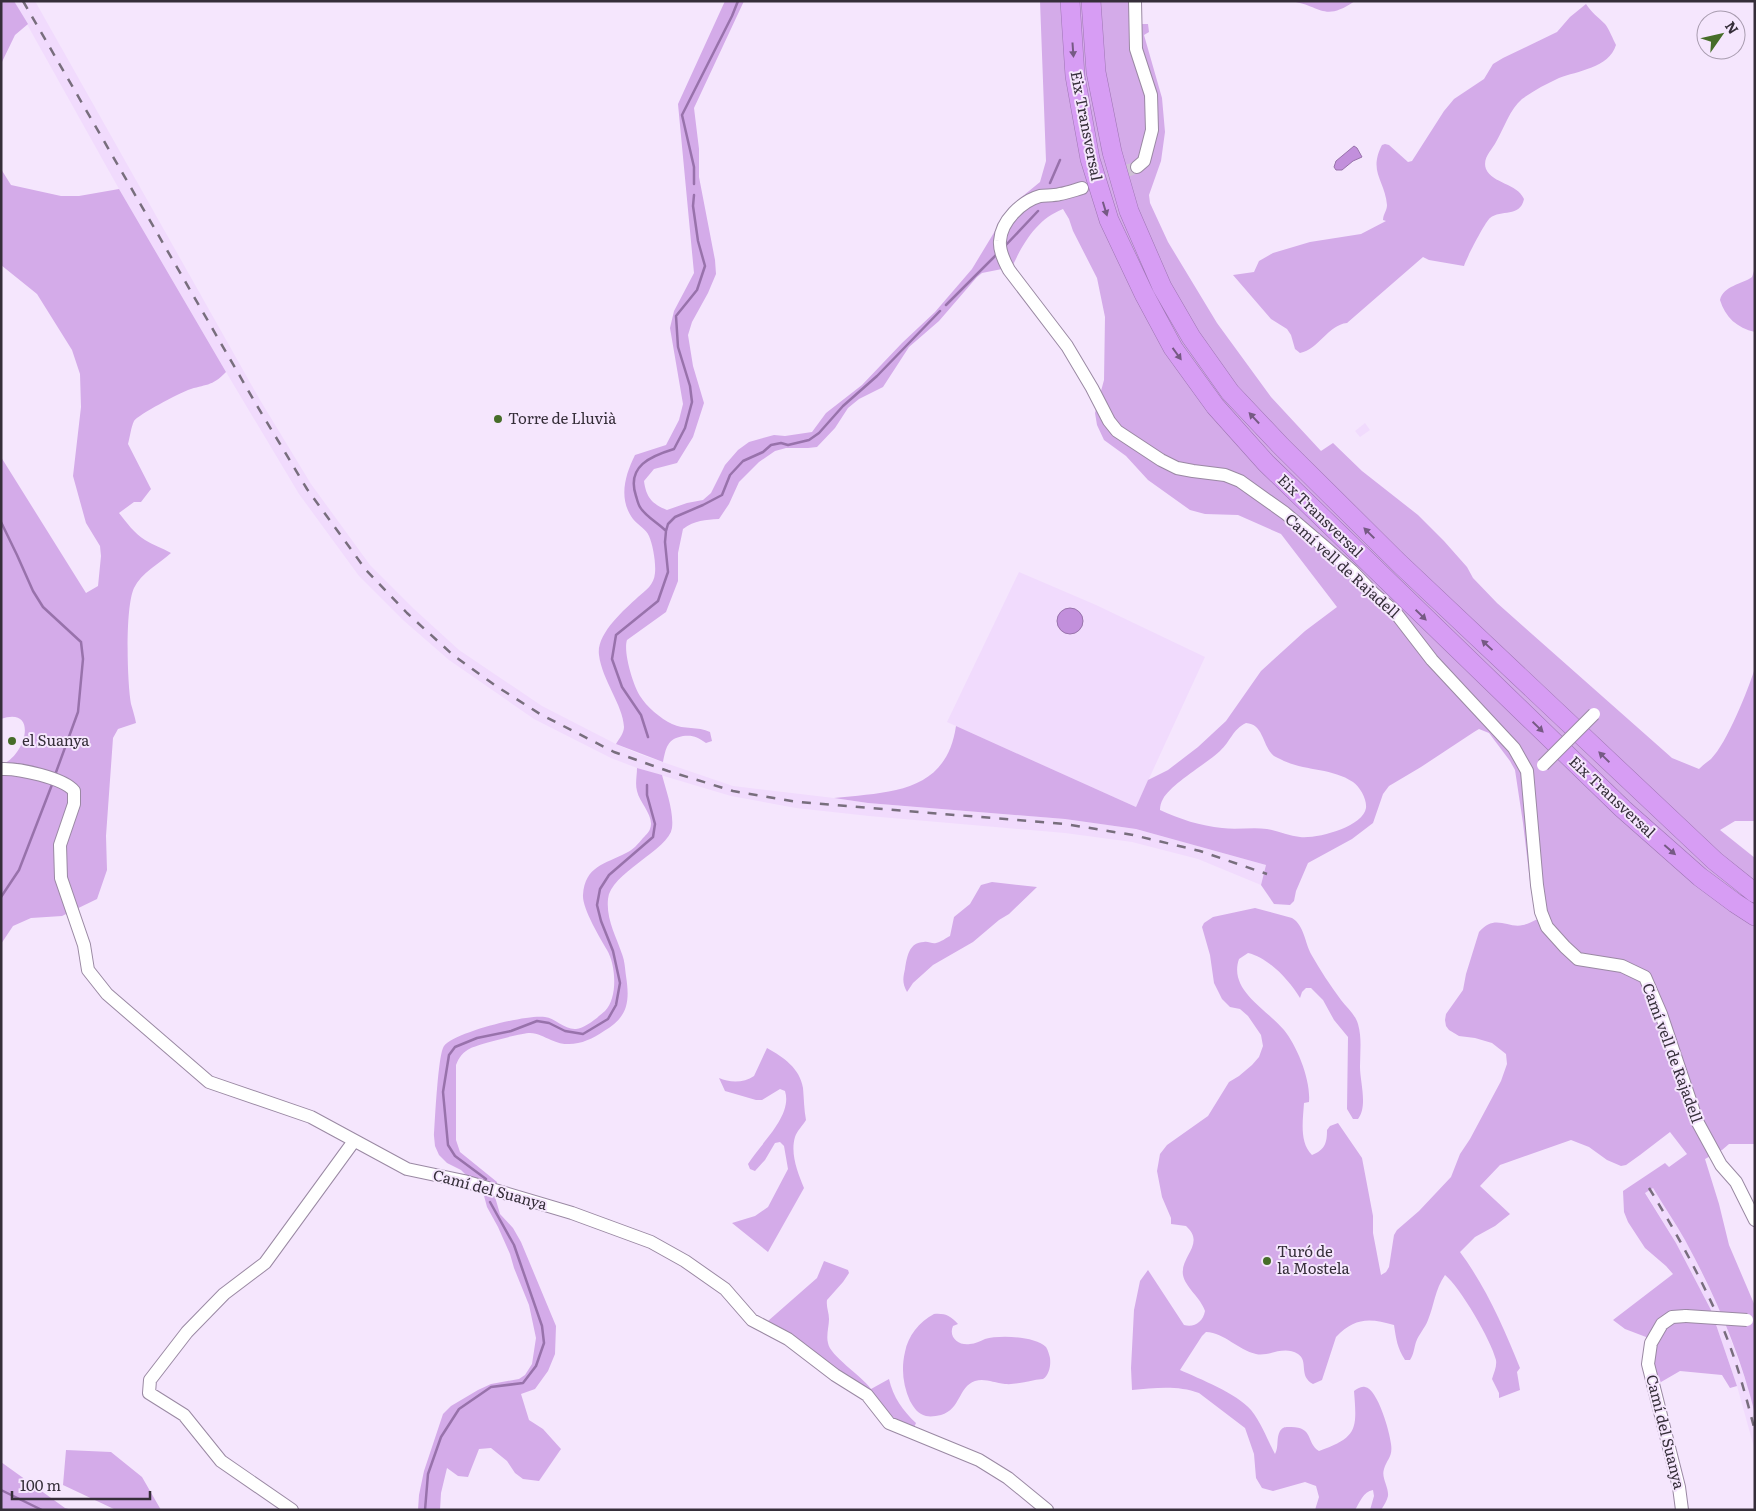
<svg xmlns="http://www.w3.org/2000/svg" width="1756" height="1511" font-family="Literata,serif">
<rect width="100%" height="100%" fill="#f5e6fd"/>
<path fill="#f1dbfd" d="M14 1H35L260 400 311 484 370 565 414 609 459 650 542 706 616 744 639 754 733 786 834 798 868 803 1065 819 1136 829 1266 865 1261 885 1198 859 1132 842 1065 833 869 816 796 808 731 796 637 768 611 758 534 719 449 660 403 620 359 576 299 494 226 372 119 189Z
M1365 423 1370 430 1360 437 1355 431Z
M1019 572 1096 605 1205 657 1136 807 947 722Z
M1653 1188 1685 1239 1720 1310 1748 1387 1755 1414V1451L1737 1386 1711 1310 1676 1243 1645 1192Z"/>
<path fill="#d4abe9" fill-rule="evenodd" d="M1 1H14L28 24 15 35 1 64Z
M725 1H744L694 108 699 149V177L715 260 716 274 708 293 692 322 688 335 693 366 704 403 693 437 677 463 654 469 644 481C646 497 652 504 667 510L687 503 703 500 711 493 725 465 738 450 749 442 774 435 785 436 812 432 826 413 862 385 902 343 935 312 972 269 998 226 1018 200 1040 182 1046 161 1040 1H1142L1140 24H1148L1149 32 1144 35 1162 98 1165 132 1161 161 1149 195 1150 203 1168 242 1217 323 1271 397 1321 451 1333 443 1362 471 1418 515 1444 541 1467 567 1473 578 1497 603 1672 758 1699 769C1703 765 1707 762 1711 759 1727 743 1748 690 1755 668V821H1735L1720 830 1755 858V1144H1729L1722 1150 1705 1159 1719 1204 1729 1245 1755 1306V1414C1740 1353 1715 1295 1685 1240 1675 1222 1663 1205 1653 1188L1645 1193 1676 1243 1711 1310 1737 1386 1730 1388 1722 1375 1680 1371 1649 1389 1646 1337 1625 1329 1613 1320 1673 1274 1666 1266 1645 1248 1628 1222 1624 1212 1623 1191 1665 1163 1669 1167 1687 1154 1670 1132 1640 1155 1626 1165 1621 1166 1607 1160 1589 1147 1571 1140 1500 1165 1480 1186 1510 1214 1495 1226 1475 1237 1460 1252C1486 1287 1504 1328 1520 1368L1517 1372 1520 1390 1499 1398V1393L1492 1379C1494 1372 1497 1367 1496 1360 1491 1340 1460 1287 1445 1275 1435 1289 1434 1306 1428 1320 1425 1328 1419 1334 1416 1342 1414 1348 1414 1354 1410 1360H1405C1397 1348 1396 1338 1394 1325 1370 1318 1355 1317 1336 1337L1322 1380 1313 1384C1298 1376 1309 1361 1298 1354 1283 1345 1269 1357 1256 1354 1238 1350 1225 1333 1206 1332L1202 1336 1180 1370C1200 1379 1236 1393 1251 1410 1262 1424 1267 1439 1275 1454 1279 1447 1276 1438 1280 1431 1283 1426 1287 1427 1291 1427 1314 1427 1306 1443 1319 1451 1358 1437 1357 1429 1354 1391 1357 1389 1361 1386 1365 1387 1378 1389 1390 1433 1391 1444 1393 1457 1387 1459 1384 1469 1381 1478 1389 1487 1388 1496 1387 1501 1384 1505 1381 1510H1370L1374 1496 1373 1490C1363 1492 1360 1502 1355 1510H1315L1319 1497 1316 1486 1305 1482 1273 1491 1262 1488 1256 1478 1254 1454 1245 1428 1199 1393C1178 1385 1154 1388 1132 1390L1131 1368 1134 1310 1140 1281 1148 1270 1184 1325C1194 1328 1203 1322 1205 1311 1201 1298 1185 1287 1183 1275 1180 1256 1206 1244 1186 1226L1171 1224V1218L1162 1197 1157 1171 1160 1154 1167 1145 1208 1116 1229 1082 1239 1076 1252 1065 1259 1057 1263 1046 1261 1035 1248 1016 1240 1009 1230 1007 1222 999 1214 983 1210 955 1202 927 1204 923 1213 917 1255 908 1292 918C1304 925 1305 943 1311 954 1320 970 1330 985 1341 1000 1347 1008 1355 1014 1358 1024 1362 1038 1360 1052 1360 1067 1360 1082 1368 1106 1358 1119H1353L1347 1109 1348 1037 1334 1020 1323 1000 1311 988H1306L1302 992 1300 998C1289 980 1269 958 1248 953L1239 959C1228 991 1268 1010 1284 1030 1297 1046 1311 1080 1309 1102L1304 1103C1303 1120 1299 1142 1312 1155 1325 1150 1327 1143 1327 1130L1330 1126 1338 1123 1362 1158 1373 1216V1233L1381 1275 1386 1272 1389 1267 1394 1235 1397 1230 1419 1211 1451 1177 1460 1154 1470 1139 1501 1081 1507 1064 1506 1054 1492 1043 1475 1038 1459 1036 1449 1030 1446 1026 1445 1020 1446 1014 1463 990 1466 974 1479 932C1495 913 1508 929 1523 925 1528 924 1533 921 1538 919L1531 890 1523 823 1515 770 1510 761 1489 733 1479 729 1474 732 1421 767 1389 786 1383 794 1373 823 1352 839 1308 863 1296 891 1294 901 1290 905 1274 904 1261 885 1266 865 1136 829 1065 819 868 803 834 798C889 792 946 794 956 726L1136 807 1148 780 1168 770 1198 747 1226 721 1261 671 1305 631 1337 607 1281 534 1238 515 1205 514 1190 510 1148 480 1126 456 1104 440 1097 425 1095 413 1104 380 1105 317 1097 278 1073 231 1069 219 1063 209C1037 219 1023 243 1012 267L982 273 977 277 939 321 909 347 883 387 859 399 848 408 835 428 817 447 808 448H786L775 451 759 462 739 482 729 504 719 519C705 520 695 520 683 529L678 553V581L666 612 627 640C623 652 633 685 640 696 646 706 661 719 672 724 684 730 698 726 710 732L712 741 706 743C697 737 694 735 683 736 667 739 666 748 663 762L616 744C619 739 624 733 624 727 623 705 602 680 599 655 596 634 624 610 638 597 646 590 654 585 655 573 656 563 653 545 649 536 646 529 638 525 633 519 618 499 625 475 635 455L666 445 679 420 683 404 670 328 674 311 694 273 678 104ZM1246 723C1264 724 1262 746 1274 756 1277 758 1281 759 1284 761 1306 771 1332 768 1353 782 1360 787 1367 799 1366 808 1363 827 1317 839 1300 837 1289 836 1278 831 1267 829 1252 827 1237 830 1222 828 1201 826 1179 819 1160 810 1160 806 1161 802 1163 799 1171 784 1206 764 1220 751 1231 741 1232 730 1246 723Z
M1290 1H1355C1323 23 1321 5 1290 1Z
M1586 4C1591 12 1598 17 1605 24 1609 29 1613 39 1616 45 1609 68 1577 71 1559 78 1546 84 1533 91 1522 99 1510 109 1504 128 1496 142 1492 150 1482 158 1486 169 1493 184 1517 183 1524 199 1520 218 1501 209 1490 218 1485 222 1466 259 1464 266L1429 260 1423 257 1347 323C1328 325 1319 349 1300 353L1295 349 1291 335 1287 329 1271 319 1233 275 1254 272 1259 261 1273 253 1310 242 1361 234 1386 221 1383 220C1383 214 1387 211 1387 205 1385 180 1368 172 1382 145L1385 144 1389 145 1408 162 1412 161 1444 111 1454 99 1484 79 1493 64 1503 58 1557 32 1570 17Z
M1 169 11 185 61 196H79L119 189 226 372C212 387 205 384 188 390 178 394 139 414 134 421 131 427 130 437 128 444L151 489 141 502H134L119 513C127 523 134 533 145 540 153 545 162 548 171 553 159 564 141 573 134 588 125 607 127 682 131 704 133 711 135 717 136 723L118 729 113 738 106 836 107 870 97 899 62 916 31 918 13 926 1 944V765C26 756 39 706 1 719V457L86 593 98 586 101 556 100 546 86 523 73 476 81 407 80 374 72 350 37 294 1 265Z
M1755 255V332C1737 328 1725 317 1720 300 1724 285 1741 285 1752 277L1754 271Z
M637 768 662 775C666 790 674 812 672 828 669 850 610 873 608 899 606 919 616 936 622 954 625 962 625 969 626 976 630 1002 628 1017 604 1031 588 1042 570 1049 551 1040 544 1037 538 1033 530 1033 521 1033 480 1044 471 1048 463 1052 459 1057 456 1065V1140L460 1152 497 1182 495 1197 500 1214 513 1228 521 1242 556 1326 555 1354 548 1371 535 1389 521 1394 529 1420 543 1429 561 1449 539 1481 523 1479 515 1473 507 1461 491 1448 479 1449 468 1477 458 1476 447 1468 441 1493 440 1510H418L419 1495 424 1471 443 1414 451 1406 478 1390 491 1384 519 1379 525 1375 532 1364 536 1338 529 1305 514 1268 510 1254 498 1227 487 1207 483 1192 461 1170 447 1163 439 1155 435 1146 434 1136C435 1121 438 1054 444 1046 455 1032 527 1014 545 1017 555 1018 565 1030 576 1029 586 1028 598 1017 605 1011 618 998 616 965 607 950 600 938 582 908 583 895 585 866 605 864 626 853 633 850 638 844 643 838 645 836 649 832 650 829 655 816 640 804 637 791 635 784 637 775 637 768Z
M992 882 1037 887 1009 914 999 920 973 942 933 965 913 983 907 992C902 983 903 978 905 969 907 957 909 942 924 942 928 941 932 944 936 943 941 942 946 938 950 936L954 917 970 904 981 885Z
M767 1048C783 1057 800 1068 803 1088 804 1099 804 1110 806 1120 803 1125 797 1131 795 1137 790 1154 798 1173 804 1188L768 1252 732 1223 755 1216 768 1207 788 1169 784 1146 780 1142 775 1143 765 1160 755 1171 750 1169 748 1164C760 1144 793 1116 785 1091L780 1089 762 1100H756L725 1091 719 1078C730 1083 744 1083 754 1076Z
M824 1261 848 1270 849 1273 843 1282 827 1300C826 1307 829 1312 829 1319 829 1326 826 1336 828 1343 830 1356 861 1375 871 1389L889 1379C893 1397 903 1411 916 1423L913 1430 896 1420 870 1395 768 1321 817 1278Z
M934 1314C945 1313 951 1316 958 1324L953 1326C948 1337 959 1346 970 1344 975 1344 980 1341 985 1339 999 1335 1035 1336 1046 1347 1048 1350 1049 1354 1050 1358 1051 1366 1049 1375 1043 1379 1030 1380 1018 1385 1005 1384 994 1383 985 1378 975 1381 958 1387 961 1409 941 1415 936 1416 931 1417 926 1416 918 1414 914 1408 910 1401 903 1385 901 1369 905 1352 908 1336 919 1322 934 1314Z
M66 1450 111 1452 142 1477 161 1510H116L63 1485Z
M1 1462 65 1508 72 1510H1Z"/>
<path fill="#c28fdc" stroke="#9872ab" d="M1354 146 1357 148 1362 157 1353 161 1342 170H1336L1334 167 1336 161Z
M1057 621a13 13 0 1 1 26 0a13 13 0 1 1-26 0Z"/>
<g fill="none" stroke-linecap="round" stroke-linejoin="round">
<path stroke="#9872ab" stroke-width="2.5" d="M1050 183 1060 160
M694 184V167L682 115 732 16 738 1
M1005 246 1038 211
M946 305 997 254
M1 522 17 555 33 591 43 607 81 642 83 659 78 712 55 775
M666 531C658 523 645 516 640 507 638 504 637 499 636 496 626 466 651 456 674 449L685 428 692 402 690 386 678 347 676 316 697 290 705 266 698 241 693 206 694 195
M648 737 641 715 622 687 612 659 616 635 658 601 668 572 665 542 666 531 668 524 675 517 703 505 722 495 730 475 743 461 763 452 771 445 781 443 788 445 809 440 819 433 843 406 877 376 940 311
M1 897 19 870 53 782
M486 1179 455 1156 448 1145 443 1092 449 1055 455 1047 477 1038 511 1031 537 1021 549 1023 565 1031 583 1034 608 1019 616 1005 620 983 613 951 601 921 597 905 600 889 609 875 653 837 655 824 647 795V785
M1 1490 42 1510
M425 1510 428 1474 441 1437 459 1409 491 1387 523 1383 536 1366 544 1343 542 1326 514 1245 490 1202"/>
<path stroke="#cfc1d6" stroke-width="12" stroke-dasharray="12 6" stroke-linecap="butt" d="M1092 184 1137 167"/>
<defs>
<path id="minor" d="M1135 1 1136 49 1151 95 1152 130 1144 161 1137 167
M1082 188C1075 190 1067 193 1060 194 1053 196 1046 195 1040 196 1022 201 1001 221 1000 241 999 251 1004 261 1009 270L1067 346 1092 388 1109 421 1117 431 1161 460 1177 468 1193 471 1225 475 1240 481 1285 513 1326 548 1352 571 1373 593 1395 612 1432 660 1514 748 1527 771 1537 885 1541 912 1547 927 1565 947 1578 959 1622 966 1645 977 1661 1014 1697 1121 1721 1165 1736 1182 1755 1220
M1 769C18 768 64 778 74 791V804L60 845 61 878 84 945 88 970 107 994 209 1082 311 1117 407 1169 464 1181 572 1213 651 1242 685 1261 725 1289 752 1320 788 1339 835 1375 867 1395 889 1423 979 1460 1008 1478 1047 1510
M292 1510 221 1461 184 1415 149 1393 150 1380 187 1332 224 1294 265 1263 354 1141
M1682 1510 1679 1487 1648 1364 1651 1343 1662 1324 1672 1317 1686 1316"/>
<path id="highway" d="M1070 1 1075 76 1090 159 1109 220 1144 294 1173 348 1215 406 1266 463 1623 809 1700 877 1735 903 1755 916
M1091 1 1096 72 1112 152 1129 211 1162 287 1191 337 1230 392 1281 446 1399 563 1715 861 1755 893"/>
</defs>
<use href="#minor" stroke="#9a89a3" stroke-width="14"/>
<use href="#highway" stroke="#9e76b3" stroke-width="20"/>
<use href="#minor" stroke="#fff" stroke-width="12"/>
<use href="#highway" stroke="#d79df4" stroke-width="19"/>
<path stroke="#786e7d" stroke-width="2.5" stroke-dasharray="9 9" stroke-linecap="butt" d="M23 1 256 404 307 489 366 570 407 613 453 655 496 686 540 714 614 752 668 771 733 791 798 802 1065 824 1133 835 1200 851 1267 874
M1649 1188C1673 1227 1695 1267 1714 1308 1733 1347 1744 1389 1755 1431"/>
<defs>
<path id="minor-bridge" d="M1543 765 1594 714
M1686 1316 1747 1320"/>
</defs>
<use href="#minor-bridge" stroke="#9a89a3" stroke-width="14" stroke-linecap="butt"/>
<use href="#minor-bridge" stroke="#fff" stroke-width="12"/>
</g>
<defs><path id="oneway-solid" d="M-6-.8H1V-3.2L6.5 0L1 3.2V.8H-6Z" transform="scale(1.25)"/></defs>
<g fill="#765a84">
<use href="#oneway-solid" transform="translate(1073 50) rotate(86)"/>
<use href="#oneway-solid" transform="translate(1105 209) rotate(73)"/>
<use href="#oneway-solid" transform="translate(1177 354) rotate(54)"/>
<use href="#oneway-solid" transform="translate(1254 418) rotate(-133)"/>
<use href="#oneway-solid" transform="translate(1369 533) rotate(-135)"/>
<use href="#oneway-solid" transform="translate(1421 615) rotate(44)"/>
<use href="#oneway-solid" transform="translate(1487 645) rotate(-137)"/>
<use href="#oneway-solid" transform="translate(1538 727) rotate(44)"/>
<use href="#oneway-solid" transform="translate(1604 757) rotate(-136)"/>
<use href="#oneway-solid" transform="translate(1670 850) rotate(41)"/>
</g>
<g fill="#466d29" stroke="#f5e6fd" stroke-width="2">
<circle cx="498" cy="419" r="5"/>
<circle cx="12" cy="741" r="5"/>
<circle cx="1267" cy="1261" r="5"/>
</g>
<g text-anchor="middle" stroke-width="4" stroke-linejoin="round" paint-order="stroke">
<g font-size="15" fill="#352e39" stroke="#f5e6fd">
<text transform="translate(1086 126) rotate(79)" y="5">Eix Transversal</text>
<text transform="translate(1320 516) rotate(44)" y="5">Eix Transversal</text>
<text transform="translate(1342 566) rotate(42)" y="5">Camí vell de Rajadell</text>
<text transform="translate(1612 797) rotate(43)" y="5">Eix Transversal</text>
<text transform="translate(1672 1053) rotate(70)" y="5">Camí vell de Rajadell</text>
<text transform="translate(490 1190) rotate(15)" y="5">Camí del Suanya</text>
<text transform="translate(1665 1432) rotate(76)" y="5">Camí del Suanya</text>
</g>
<g font-size="15" fill="#352e39" stroke="#f5e6fd" text-anchor="start">
<text x="508" y="424">Torre de Lluvià</text>
<text x="22" y="746">el Suanya</text>
<text x="1277" y="1257">Turó de<tspan x="1277" dy="17">la Mostela</tspan></text>
</g>
</g>
<rect width="1756" height="1511" fill="none" stroke="#352e39" stroke-width="5"/>
<g transform="translate(1721 35) rotate(56)"><circle r="24" fill="#f5e6fd" stroke="#a89caf"/>
<path d="M0-4L9 19L0 12L-9 19Z" fill="#466d29"/>
<text y="-8" font-size="14" font-weight="bold" text-anchor="middle" fill="#352e39">N</text>
</g>
<path d="M12 1491v8h138v-8" fill="none" stroke="#352e39" stroke-width="2.5"/>
<text x="20" y="1491" font-size="15" fill="#352e39" stroke="#f5e6fd" stroke-width="4" paint-order="stroke">100 m</text>
</svg>
